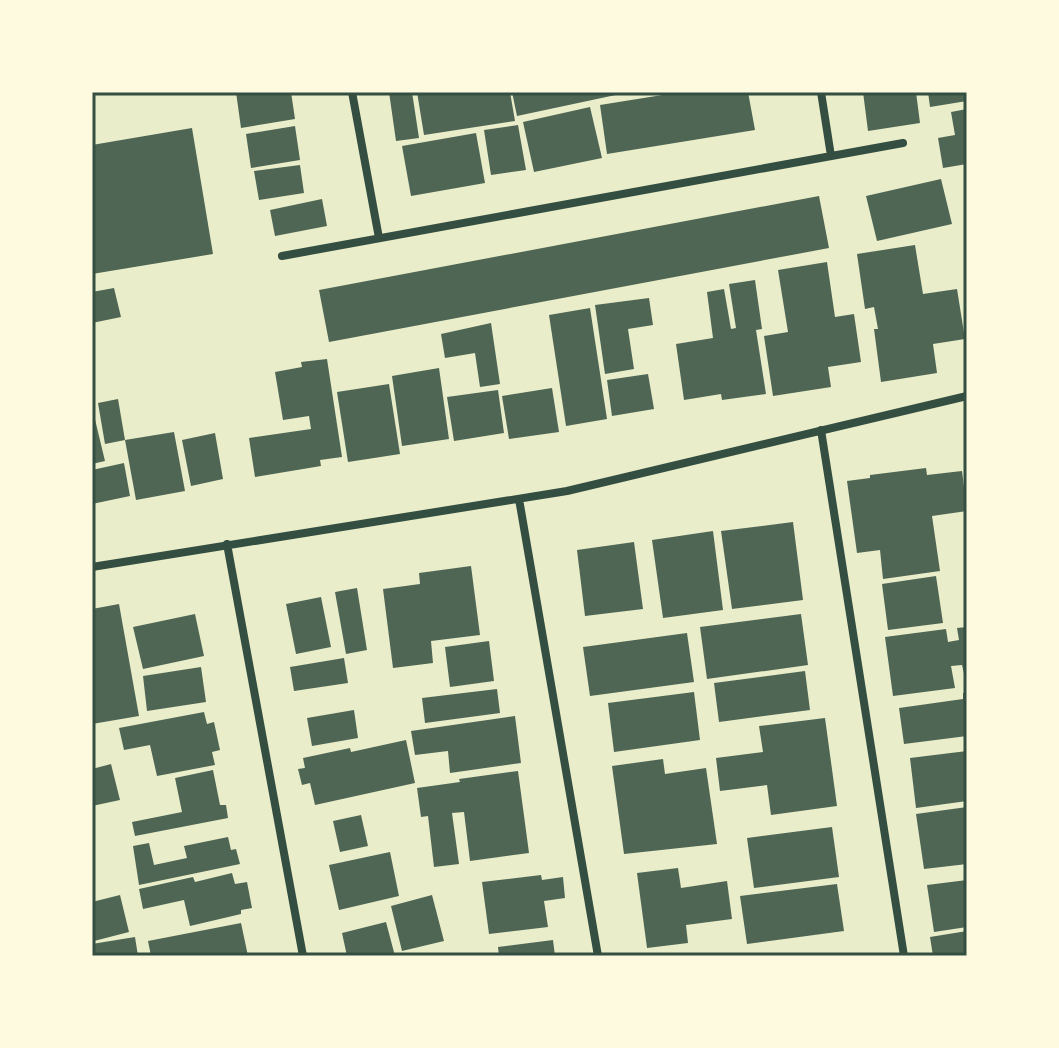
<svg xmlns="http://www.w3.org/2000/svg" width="1059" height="1048" font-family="'Source Sans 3',sans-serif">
<rect width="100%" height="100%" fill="#e9edc9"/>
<path fill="#4f6655" d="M236 92H291L295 119 241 128Z
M389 92H412L419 138 396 141Z
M417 92H510L515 121 424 135Z
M512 92H625V93L517 116Z
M681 92H748L755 130 607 154 600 105Z
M863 92H916L920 123 868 131Z
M928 92H967V101L930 107Z
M590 107 602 158 534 172 523 122Z
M967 109V164L943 168 938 138 955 135 951 112Z
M518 125 526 170 491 175 484 130Z
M295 126 300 160 251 168 246 134Z
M192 128 213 254 92 274V145Z
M476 133 485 183 411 196 402 146Z
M300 165 304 193 259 200 254 171Z
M941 179 952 224 877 241 866 196Z
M819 196 829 248 329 342 319 290Z
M322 199 327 226 275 236 270 210Z
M915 245 923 294 957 289 965 339 933 344 937 373 881 382 874 329H878L874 307 865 309 857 254Z
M827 262 835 317 854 314 861 362 828 367 831 387 773 396 764 336 788 332 778 270Z
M755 280 762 329 756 330 766 394 722 400 721 394 684 400 676 344 713 338 707 292 724 289 731 329 736 328 729 284Z
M114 288 121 317 92 323V292Z
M649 298 653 325 628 329 634 369 605 374 595 305Z
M590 308 607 419 566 426 549 315Z
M491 323 500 384 480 387 475 353 445 358 441 334Z
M327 359 342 457 320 460 321 466 255 477 249 438 311 429 309 416 283 420 275 372 302 367 301 362Z
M439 368 449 439 402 446 392 376Z
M648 374 654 409 612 416 607 380Z
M389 384 400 454 348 462 337 392Z
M552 388 559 432 509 439 502 396Z
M498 390 504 433 454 441 447 397Z
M118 399 125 440 105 444 98 403Z
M92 407 105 461 92 464Z
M174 432 185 491 136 500 125 440Z
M215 433 223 479 191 486 182 440Z
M124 463 130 496 92 504V470Z
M926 468 927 475 962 471 967 511 932 516 940 571 883 579 880 550 857 553 847 481 870 478V475Z
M793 522 803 600 732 609 721 531Z
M713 531 723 610 663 618 652 540Z
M634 542 643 609 585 616 577 550Z
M471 566 480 635 431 641 433 663 393 668 383 589 420 584 419 573Z
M936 576 943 623 888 630 882 584Z
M357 588 367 650 346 654 335 592Z
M321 597 331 647 296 654 286 604Z
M119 604 139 716 92 724V609Z
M195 614 204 656 143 669 133 627Z
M801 614 808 665 707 679 700 627Z
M967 627V686L962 665 951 666 955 688 893 696 885 637 946 629 948 642 959 640 957 628Z
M687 633 694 682 590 696 583 647Z
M489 641 494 681 450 687 445 647Z
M344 658 348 683 294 691 290 667Z
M201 667 206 702 147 711 143 676Z
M805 671 810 710 719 722 714 683Z
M497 689 500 713 425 723 422 698Z
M694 692 700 740 614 752 608 703Z
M967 692V736L904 744 899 708 963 699V693Z
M354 710 358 738 312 746 307 718Z
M204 712 207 724 214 722 220 750 212 752 215 765 157 776 150 745 124 750 119 728Z
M515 716 521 763 450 773 448 751 415 755 411 731Z
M825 718 837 806 771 815 767 785 720 791 716 758 763 752 759 726Z
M406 740 415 783 315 805 310 783 302 785 298 769 305 768 303 758 350 748 351 752Z
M967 751V801L916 808 910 758Z
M663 759 665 774 706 768 717 844 624 854 612 766Z
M111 764 120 800 92 806V769Z
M213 770 220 805H226L228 818 135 836 132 822 182 812 175 778Z
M518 771 529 853 470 861 464 812 452 813 459 864 434 867 428 816 421 817 417 788 460 782 459 779Z
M967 807V864L924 869 916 814Z
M361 815 368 846 340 852 333 821Z
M832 827 839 877 754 888 747 838Z
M228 837 231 850 236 849 240 864 139 885 133 846 149 843 154 865 187 858 184 846Z
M390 852 399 896 339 910 329 865Z
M678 868 681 888 727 881 732 919 686 925 688 943 647 948 637 873Z
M232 873 235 884 247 882 252 908 241 910V914L190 926 184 900 143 909 139 889 193 877 195 882Z
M541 875 542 880 563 877 565 898 544 901 548 927 489 934 482 882Z
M967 880V927L934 932 927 885Z
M837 884 844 931 747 944 740 896Z
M120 895 129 932 94 941 92 902Z
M432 895 444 941 402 951 391 906Z
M386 922 395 956H347L342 933Z
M241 923 248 956H151L148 941Z
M967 931V956H933L930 937Z
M135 937 138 956H92V944Z
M553 940 555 956H499L498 947Z"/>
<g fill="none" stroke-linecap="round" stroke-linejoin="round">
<path stroke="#344e41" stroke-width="8" d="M352 92 379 238
M821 92 831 156
M282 256 903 143
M821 430 904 956
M519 499 598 956
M227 544 303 956
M92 567 567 491 967 396"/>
</g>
<rect width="1059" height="1048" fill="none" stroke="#fefae0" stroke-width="188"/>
<rect x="94" y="94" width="871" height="860" fill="none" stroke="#344e41" stroke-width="3"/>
</svg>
